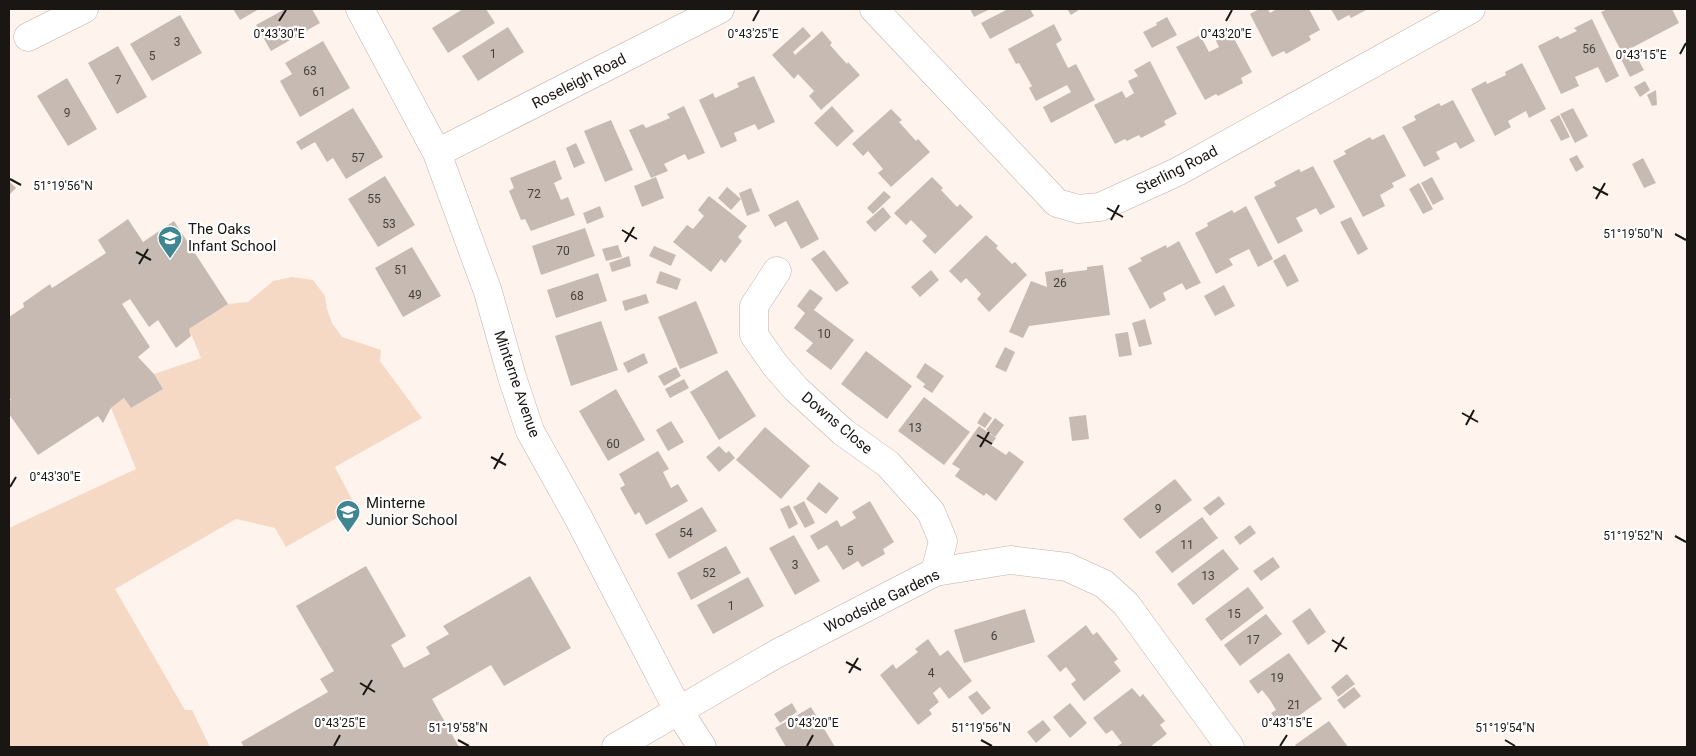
<svg xmlns="http://www.w3.org/2000/svg" width="1696" height="756" font-family="Roboto,sans-serif">
<rect width="100%" height="100%" fill="#fef4ed"/>
<path fill="#f6d9c5" d="M292 277 313 280 325 296 327 309 332 323 342 337 381 350 380 361 422 418 335 467 356 507 286 547 275 528 236 519 115 589 185 710H192L210 747H9V528L136 469 111 408 124 398 131 408 163 389 154 374 201 358 189 329 228 304 248 302 273 281Z"/>
<path fill="#c7bab2" d="M233 9H259L240 20Z
M285 9H312L320 23 271 51 256 25Z
M463 9H486L495 23 448 53 432 28Z
M970 9H990L974 17Z
M1008 9H1030L1034 16 990 39 981 23Z
M1067 9H1080L1071 15Z
M1259 9H1268L1270 13 1277 9H1309L1320 30 1309 36 1311 40 1286 54 1284 51 1272 57 1250 14Z
M1331 9H1368L1351 18 1349 15 1338 21Z
M1608 9H1672L1679 23 1622 53 1601 12Z
M180 15 202 53 152 81 130 44Z
M1167 17 1177 35 1152 48 1143 32 1157 25 1156 23Z
M1592 19 1619 76 1606 83 1598 67 1575 77 1579 86 1561 94 1538 46 1558 36 1560 39 1577 31 1574 28Z
M1054 24 1062 40 1056 44 1068 68 1076 64 1095 100 1051 123 1043 107 1071 92 1067 85 1036 101 1029 88 1032 86 1019 63 1016 64 1008 49Z
M508 27 524 52 478 81 462 56Z
M803 27 811 36 793 52 795 55 822 31 832 43 830 45 847 64 848 62 860 75 821 110 809 96 814 91 798 74 794 79 772 55Z
M1230 31 1252 72 1241 78 1243 83 1218 96 1216 94 1205 100 1176 47 1200 35 1209 52 1219 47 1215 39Z
M323 41 350 88 300 117 280 81 292 74 285 63Z
M118 46 147 97 117 114 88 63Z
M1633 50 1644 70 1630 77 1620 57Z
M1150 61 1177 114 1164 121 1166 125 1141 138 1139 135 1127 141 1125 139 1115 144 1094 105 1122 91 1126 98 1134 93 1128 81 1138 76 1134 70Z
M1522 63 1546 109 1529 118 1526 111 1508 121 1511 127 1495 136 1471 89 1486 81 1487 84 1506 75 1505 72Z
M754 76 775 122 758 130 755 124 734 133 737 141 721 148 699 100 713 93 715 98 739 87 737 83Z
M67 78 97 129 68 146 37 96Z
M1645 81 1650 90 1640 97 1634 87Z
M1656 90 1657 105 1652 106 1647 95Z
M1453 100 1475 141 1460 149 1456 142 1436 152 1440 159 1424 167 1402 127 1416 120 1414 116 1439 103 1441 106Z
M684 106 705 153 688 160 685 154 664 164 668 171 651 178 629 130 643 124 646 128 670 118 667 114Z
M832 106 854 131 837 147 814 123Z
M353 108 383 157 346 179 333 158 327 162 315 142 301 150 296 142Z
M1573 108 1588 136 1575 143 1560 114Z
M891 109 902 120 899 122 916 141 918 139 930 152 891 187 878 173 883 169 868 151 863 156 852 144Z
M1559 115 1570 137 1561 141 1550 120Z
M611 120 633 170 605 182 584 131Z
M1384 134 1406 176 1392 183 1394 187 1380 195 1385 206 1363 217 1333 161 1346 154 1344 151 1370 137 1372 140Z
M576 143 585 163 574 168 566 148Z
M1577 155 1584 167 1576 172 1569 159Z
M1643 158 1656 183 1644 188 1632 164Z
M555 160 562 179 554 183 561 200 568 197 575 215 531 231 525 219 521 220 509 191 514 188 510 178Z
M1313 166 1335 207 1320 215 1316 208 1296 218 1303 231 1278 244 1254 197 1276 186 1274 182 1299 169 1301 172Z
M385 176 415 225 378 247 348 199Z
M656 177 664 198 642 207 634 186Z
M932 177 943 188 941 190 957 207 960 204 973 217 935 254 922 241 927 236 911 220 906 225 894 213Z
M1432 177 1444 199 1433 205 1421 183Z
M9 181 16 188 9 195Z
M1419 183 1433 209 1423 214 1409 189Z
M727 187 741 199 731 210 718 198Z
M751 188 760 211 747 216 739 193Z
M884 191 891 197 873 214 867 208Z
M709 196 747 226 738 237 742 241 725 263 721 259 711 272 673 242 687 225 693 229 704 216 698 210Z
M798 200 819 239 801 249 786 221 775 227 768 215Z
M600 206 604 217 587 224 583 213Z
M1246 206 1273 259 1258 267 1249 249 1229 259 1233 265 1216 274 1195 233 1208 226 1207 223 1232 210 1234 213Z
M883 207 891 217 875 232 866 222Z
M1351 217 1368 249 1358 255 1340 222Z
M128 219 143 242 174 221 228 304 189 329 191 336 176 348 158 320 149 327 130 299 122 304 150 347 138 357 154 374 163 389 131 408 124 398 111 408 103 423 98 416 38 455 9 414V401L11 400 9 397V317L24 307 23 303 50 284 52 288 106 253 98 240Z
M585 228 595 256 541 275 532 246Z
M986 235 998 246 996 248 1012 264 1015 262 1027 275 989 312 977 299 981 294 966 278 961 283 949 271Z
M1179 241 1201 283 1186 290 1182 283 1163 293 1166 300 1150 309 1128 268 1142 261 1140 258 1166 245 1167 248Z
M618 245 622 257 606 261 602 249Z
M654 246 676 255 671 266 649 256Z
M412 247 441 296 403 317 375 268Z
M824 250 849 283 836 292 811 259Z
M1285 254 1299 281 1287 287 1273 261Z
M629 256 631 266 612 272 609 263Z
M1103 265 1110 315 1029 326 1023 338 1009 332 1031 281 1047 287 1045 272 1063 269V273L1087 270V267Z
M931 270 939 280 920 297 911 287Z
M660 271 681 279 677 290 656 283Z
M598 273 607 301 556 318 547 290Z
M1224 285 1235 306 1215 316 1204 296Z
M810 289 823 298 814 310 854 340 831 370 806 351 813 343 794 328 805 313 797 306Z
M646 294 649 303 625 311 622 301Z
M696 301 718 353 680 369 658 317Z
M1145 319 1152 344 1139 347 1132 323Z
M601 321 618 370 571 386 555 336Z
M1128 332 1132 355 1119 357 1115 334Z
M1005 347 1015 352 1006 372 995 367Z
M866 351 912 386 887 419 841 384Z
M644 353 648 363 628 373 623 363Z
M925 363 944 376 932 393 923 387 925 384 916 377Z
M676 367 681 376 664 386 658 376Z
M727 370 756 416 719 440 690 392Z
M684 379 689 388 670 398 665 389Z
M616 389 645 440 608 461 579 411Z
M924 397 970 432 944 465 898 431Z
M984 412 992 418 985 428 977 423Z
M1086 415 1089 439 1072 441 1069 417Z
M995 418 1004 425 995 437 986 430Z
M671 421 684 442 668 451 656 430Z
M979 426 996 438 991 445 1006 455 1009 451 1024 462 996 501 986 493 984 496 955 476 960 469 952 464Z
M765 427 810 466 781 499 736 460Z
M719 446 726 453 729 451 735 458 719 472 706 457Z
M658 451 669 469 663 472 671 488 678 484 688 501 646 525 639 512 635 515 620 488 625 485 619 474Z
M1175 479 1192 500 1140 539 1123 519Z
M819 482 839 498 826 514 806 499Z
M1219 496 1225 504 1210 516 1203 508Z
M804 501 815 523 805 528 793 507Z
M870 501 894 542 883 549 885 554 862 567 858 561 843 570 827 545 818 550 810 536 837 520 841 527 856 518 852 512Z
M789 505 798 524 789 529 780 509Z
M702 507 717 531 669 559 655 534Z
M1202 517 1218 538 1172 573 1155 552Z
M1250 525 1256 533 1240 545 1234 537Z
M794 535 820 581 795 595 769 548Z
M726 546 741 573 691 600 677 573Z
M1223 549 1239 569 1193 605 1177 584Z
M1273 557 1280 567 1261 581 1253 571Z
M366 566 406 636 391 645 404 668 430 654 426 647 449 634 443 626 530 576 571 648 504 686 491 665 432 699 459 747H244L241 742 328 692 320 679 334 671 296 606Z
M748 577 764 606 713 634 697 605Z
M1248 587 1264 608 1221 641 1205 619Z
M1310 608 1326 632 1308 645 1292 621Z
M1025 609 1035 642 964 663 954 630Z
M1266 614 1282 634 1240 666 1224 645Z
M1086 625 1093 635 1097 632 1118 659 1114 662 1121 671 1084 701 1071 684 1076 680 1066 667 1060 672 1047 656Z
M928 639 940 656 948 650 972 681 949 699 940 687 933 693 939 702 929 710 932 714 918 725 880 675 893 664 896 669 918 652 915 649Z
M1289 653 1322 699 1282 728 1271 713 1276 710 1270 700 1262 690 1258 694 1249 681Z
M1347 674 1355 684 1338 697 1331 687Z
M1354 687 1361 696 1344 709 1337 700Z
M1132 688 1140 697 1143 694 1165 721 1160 725 1167 734 1150 747H1116L1122 743 1112 730 1106 734 1093 718Z
M977 691 991 708 982 715 968 697Z
M792 703 797 712 780 723 774 714Z
M1070 703 1087 723 1070 738 1053 717Z
M811 707 835 747H786L775 728Z
M1043 720 1051 730 1036 743 1027 732Z
M1329 721 1348 747H1297L1295 745Z"/>
<g fill="none" stroke-linecap="round" stroke-linejoin="round">
<defs>
<path id="minor" d="M360 9 437 153 488 292 512 377 530 431 578 517 678 710 702 747
M874 9 1057 203 1078 209 1100 207 1177 172 1471 9
M28 37 84 9
M437 153 720 9
M777 271 754 306V335L775 365 796 389 843 432 888 464 931 512 943 541 935 572
M616 747 776 654 935 572 1010 560 1067 567 1104 584 1126 604 1230 747"/>
</defs>
<use href="#minor" stroke="#beb2aa" stroke-width="29"/>
<use href="#minor" stroke="#fff" stroke-width="28"/>
</g>
<path fill="none" stroke="#1a1613" stroke-width="2" d="M279 21 286 10M753 21 759 10M1226 21 1232 10M1680 54 1686 43M10 179 21 185M1593 187 1608 195M1596 199 1605 183M1107 208 1123 217M1111 220 1119 205M622 230 637 239M1675 234 1686 240M625 242 634 227M136 252 151 260M139 264 148 249M1462 413 1478 422M1466 425 1474 410M977 435 992 444M980 447 989 432M491 457 506 465M494 469 503 453M10 487 16 477M1675 536 1686 542M1332 640 1347 649M1335 652 1344 637M846 662 861 670M849 673 858 658M360 683 375 692M363 695 372 680M458 740 469 746M981 740 992 746M1505 740 1515 746M334 746 340 735M807 746 813 735M1280 746 1287 735"/>
<defs>
<symbol id="school-pin" viewBox="-11 -11 22 30"><path d="M0 17L-7.5 6A9.5 9.5 0 1 1 7.5 6Z" fill="#408690" stroke="#fff"/><path d="M0-5L7-2L0 1L-7-2ZM-4 1L0 2.5L4 1V4Q0 6-4 4Z" fill="#fff"/></symbol>
</defs>
<g fill-rule="evenodd">
<use href="#school-pin" x="156" y="224" width="28" height="38"/>
<use href="#school-pin" x="334" y="498" width="28" height="38"/>
</g>
<g text-anchor="middle" stroke-width="4.5" stroke-linejoin="round" paint-order="stroke">
<g font-size="12" fill="#453f3b">
<text x="177" y="46">3</text>
<text x="1589" y="53">56</text>
<text x="493" y="58">1</text>
<text x="152" y="60">5</text>
<text x="310" y="75">63</text>
<text x="118" y="84">7</text>
<text x="319" y="96">61</text>
<text x="67" y="117">9</text>
<text x="358" y="162">57</text>
<text x="534" y="198">72</text>
<text x="374" y="203">55</text>
<text x="389" y="228">53</text>
<text x="563" y="255">70</text>
<text x="401" y="274">51</text>
<text x="1060" y="287">26</text>
<text x="415" y="299">49</text>
<text x="577" y="300">68</text>
<text x="824" y="338">10</text>
<text x="915" y="432">13</text>
<text x="613" y="448">60</text>
<text x="1158" y="513">9</text>
<text x="686" y="537">54</text>
<text x="1187" y="549">11</text>
<text x="850" y="555">5</text>
<text x="795" y="569">3</text>
<text x="709" y="577">52</text>
<text x="1208" y="580">13</text>
<text x="731" y="610">1</text>
<text x="1234" y="618">15</text>
<text x="994" y="640">6</text>
<text x="1253" y="644">17</text>
<text x="931" y="677">4</text>
<text x="1277" y="682">19</text>
<text x="1294" y="709">21</text>
</g>
<g font-size="15" fill="#1a1613" stroke="#fff">
<text transform="translate(579 81) rotate(-27)" y="5">Roseleigh Road</text>
<text transform="translate(1177 170) rotate(-27)" y="5">Sterling Road</text>
<text transform="translate(517 384) rotate(71)" y="5">Minterne Avenue</text>
<text transform="translate(837 423) rotate(40)" y="5">Downs Close</text>
<text transform="translate(882 601) rotate(-26)" y="5">Woodside Gardens</text>
</g>
<g font-size="15" fill="#1a1613" stroke="#fff" text-anchor="start">
<text x="188" y="234">The Oaks<tspan x="188" dy="17">Infant School</tspan></text>
<text x="366" y="508">Minterne<tspan x="366" dy="17">Junior School</tspan></text>
</g>
</g>
<g font-size="12" text-anchor="middle" fill="#1a1613" stroke="#fff" stroke-width="4.5" stroke-linejoin="round" paint-order="stroke">
<text x="279" y="38">0°43'30"E</text>
<text x="753" y="38">0°43'25"E</text>
<text x="1226" y="38">0°43'20"E</text>
<text x="1641" y="59">0°43'15"E</text>
<text x="63" y="190">51°19'56"N</text>
<text x="1633" y="238">51°19'50"N</text>
<text x="55" y="481">0°43'30"E</text>
<text x="1633" y="540">51°19'52"N</text>
<text x="340" y="727">0°43'25"E</text>
<text x="813" y="727">0°43'20"E</text>
<text x="1287" y="727">0°43'15"E</text>
<text x="458" y="732">51°19'58"N</text>
<text x="981" y="732">51°19'56"N</text>
<text x="1505" y="732">51°19'54"N</text>
</g>
<rect width="1696" height="756" fill="none" stroke="#1a1613" stroke-width="20"/>
</svg>
